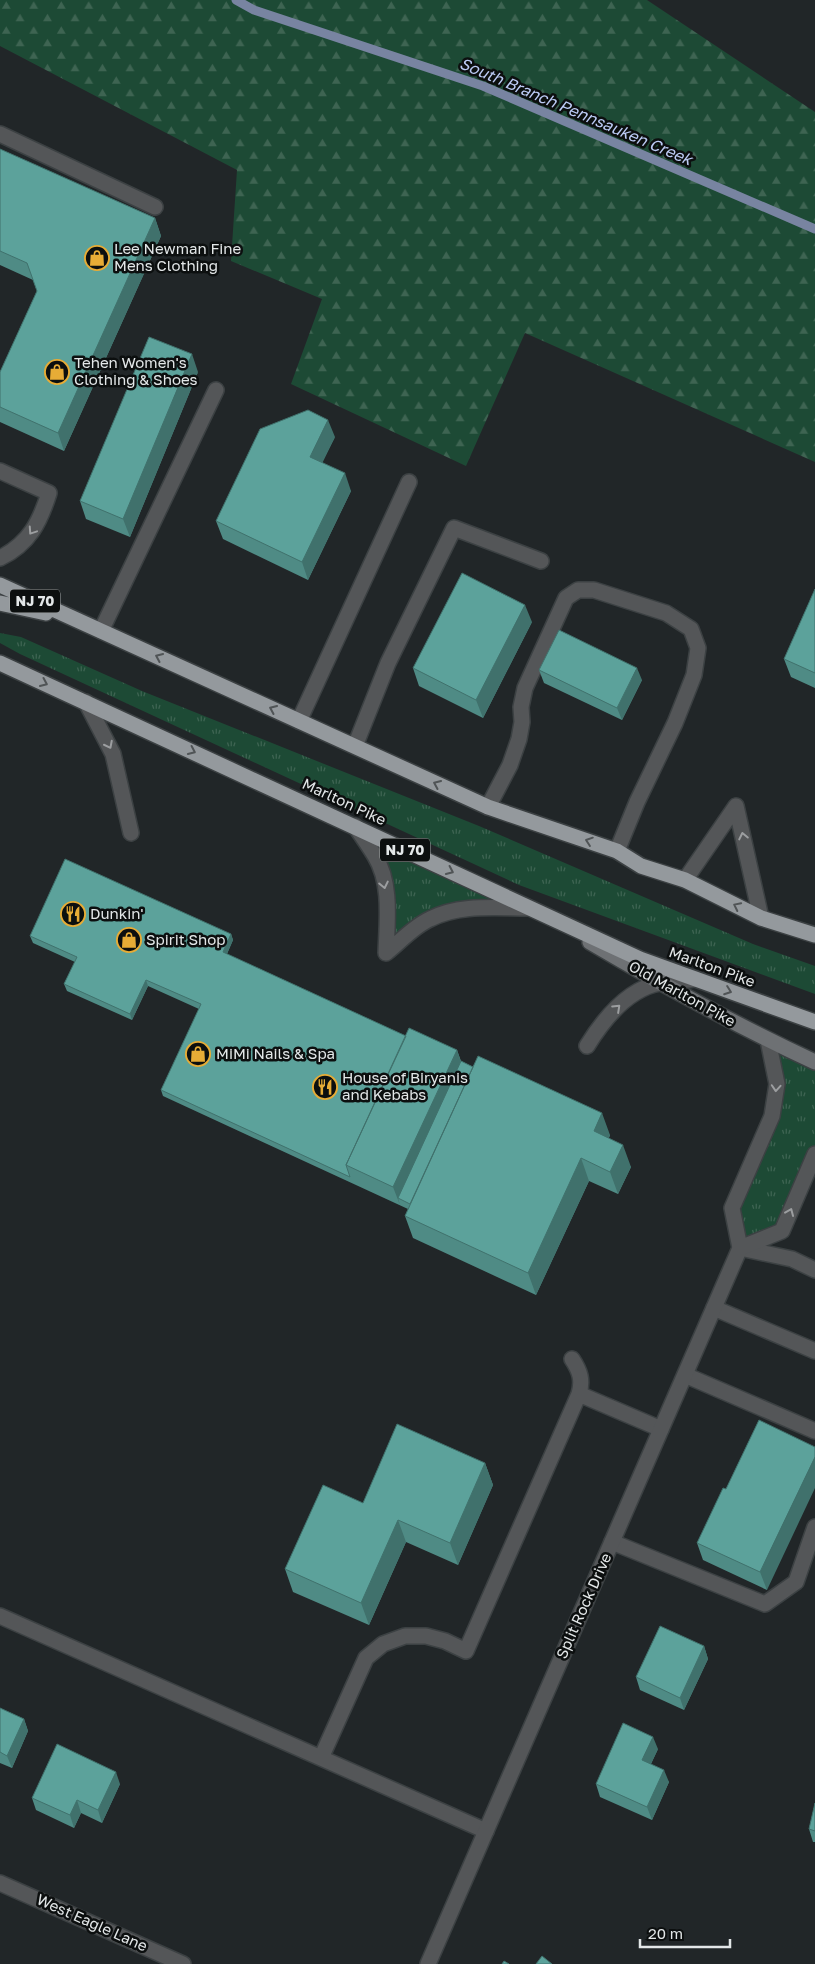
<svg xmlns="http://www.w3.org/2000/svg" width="815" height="1964" font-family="'Golos Text',sans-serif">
<defs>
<pattern id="grass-tufts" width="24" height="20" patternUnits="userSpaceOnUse" patternTransform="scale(1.25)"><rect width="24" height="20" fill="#1d4a35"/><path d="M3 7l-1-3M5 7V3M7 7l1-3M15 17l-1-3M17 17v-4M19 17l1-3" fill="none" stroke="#3e6452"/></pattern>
<pattern id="forest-firs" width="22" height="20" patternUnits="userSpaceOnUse" patternTransform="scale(1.25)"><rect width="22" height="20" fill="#1d4a35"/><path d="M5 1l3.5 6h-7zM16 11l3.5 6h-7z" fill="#3e6452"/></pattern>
</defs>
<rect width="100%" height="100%" fill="#212628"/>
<path fill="url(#grass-tufts)" d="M0 633 21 637 142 691 479 826 753 944 815 966V994L519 885 20 654 0 643Z
M355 826 527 908 450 911 386 953 387 900Z
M768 1040 815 1062V1154L782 1231 740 1248 732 1208 772 1116Z"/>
<path fill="url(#forest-firs)" d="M0 0H647L815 112V462L525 333 466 466 291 384 322 299 231 261 237 170 0 46Z"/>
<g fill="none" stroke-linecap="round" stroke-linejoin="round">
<path stroke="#7884a1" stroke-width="9" d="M236 0 254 10 483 86 815 229"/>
<defs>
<path id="lane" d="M0 134 155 207
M0 471 49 493C40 522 29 544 0 558
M101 631 216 390
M86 702 113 754 131 833
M299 721 409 482
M355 746 388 663 454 528 541 561
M488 807 510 765 519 739 522 722 521 707 525 688 566 598 578 590H594L666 613 691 629 698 648 694 675 675 723 637 802 617 851
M355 826C362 836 369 846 375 856 392 884 387 921 386 953 400 942 414 926 430 919 459 904 495 908 527 908
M685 880 736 806 761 918
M587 1046C603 1020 627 989 660 983 671 981 684 981 695 979
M740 1248 792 1259 815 1270
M714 1308 815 1351
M685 1375 815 1431
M579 1394 661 1429
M612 1542 765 1604 796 1582 815 1527
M0 1616 486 1831
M321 1758 366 1658 383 1644 405 1636H426L445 1641 466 1651 579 1394C583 1380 580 1371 572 1359"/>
<path id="street" d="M740 1248 782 1231 815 1154
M0 1883 183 1964
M428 1964 740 1248 732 1208 772 1116 777 1084 768 1040"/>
<path id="secondary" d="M590 942C663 985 737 1026 815 1062"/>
<path id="highway" d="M0 585 488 807 617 851 641 866 685 880 761 918 815 935
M0 603 46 613
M0 663 640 959 815 1022"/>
</defs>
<use href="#lane" stroke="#3c4143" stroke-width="18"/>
<use href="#street" stroke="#3c4143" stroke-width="18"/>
<use href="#secondary" stroke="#3c4143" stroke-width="18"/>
<use href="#highway" stroke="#3c4143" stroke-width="18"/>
<use href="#lane" stroke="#545658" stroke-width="15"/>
<use href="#street" stroke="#545658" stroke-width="15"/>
<use href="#secondary" stroke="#6e7174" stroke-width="15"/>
<use href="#highway" stroke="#94999d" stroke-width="15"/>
</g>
<path fill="#4f8b85" d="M0 149 155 218 161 236 64 451 0 422V372L37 291 33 280 0 265Z
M198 372 130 537 86 519 80 501Z
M335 437 322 462 351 491 308 580 223 539 216 521Z
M815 589V688L791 677 784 659Z
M532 622 483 718 419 686 413 668Z
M539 670 642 680 622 720 544 683Z
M231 934 233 940 227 954 406 1036 457 1050 461 1061 610 1135 609 1138 631 1167 618 1194 589 1181 536 1295 413 1238 405 1216 408 1209 163 1096 161 1090 199 1009 148 986 132 1020 67 991 64 984 75 962 33 943 30 936Z
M759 1420 767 1590 703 1560 697 1543 726 1489Z
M485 1463 493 1485 458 1565 406 1542 369 1625 293 1592 285 1569 363 1503Z
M704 1646 708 1659 684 1710 640 1690 636 1677Z
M0 1708 24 1719 28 1731 12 1768 0 1763Z
M658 1749 651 1764 669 1782 652 1820 600 1797 596 1784Z
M120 1784 102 1823 81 1813 74 1828 36 1810 32 1798Z
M815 1803V1842H813L809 1829Z"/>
<path fill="#40716c" d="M155 218 161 236 64 451 58 433Z
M192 354 198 372 130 537 123 519Z
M328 420 335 437 317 474 310 457Z
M345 473 351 491 308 580 302 562Z
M525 605 532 622 483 718 476 700Z
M637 668 642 680 622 720 617 708Z
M231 934 233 940 225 958 223 952Z
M146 980 148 986 132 1020 130 1014Z
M457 1050 463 1068 398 1198 400 1205 393 1187Z
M602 1113 610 1135 602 1153 594 1131Z
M623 1145 631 1167 618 1194 610 1172Z
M581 1158 589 1181 536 1295 528 1273Z
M815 1457V1488L767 1590 760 1572Z
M485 1463 493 1485 458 1565 450 1543Z
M398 1520 406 1542 369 1625 361 1603Z
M704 1646 708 1659 684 1710 680 1698Z
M24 1719 28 1731 12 1768 7 1756Z
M653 1737 658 1749 647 1772 642 1760Z
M664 1770 669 1782 652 1820 647 1807Z
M116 1772 120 1784 102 1823 98 1810Z
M77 1800 81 1813 74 1828 70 1815Z"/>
<path fill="#5ca29b" stroke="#40716c" d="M0 149 155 218 58 433 0 407V372L37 291 27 263 0 251Z
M149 337 192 354 123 519 80 501Z
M308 410 328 420 310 457 345 473 302 562 216 521 260 429Z
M462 573 525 605 476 700 413 668Z
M815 589V673L784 659Z
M559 630 637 668 617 708 539 670Z
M65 859 231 934 223 952 406 1036 346 1165 350 1177 161 1090 201 1004 146 980 130 1014 64 984 77 957 30 936Z
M409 1028 457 1050 393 1187 346 1165Z
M478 1056 602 1113 594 1131 623 1145 610 1172 581 1158 528 1273 405 1216Z
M461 1061 473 1067 410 1204 398 1198Z
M759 1420 815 1447V1457L760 1572 697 1543 723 1488 726 1489Z
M397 1424 485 1463 450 1543 398 1520 361 1603 285 1569 323 1485 363 1503Z
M660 1626 704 1646 680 1698 636 1677Z
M0 1708 24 1719 7 1756 0 1752Z
M623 1723 653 1737 642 1760 664 1770 647 1807 596 1784Z
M57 1744 116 1772 98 1810 77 1800 70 1815 32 1798Z
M815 1803V1831L809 1829Z
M542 1956 552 1964H536Z
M504 1961 509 1964H502Z"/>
<defs><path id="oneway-chevron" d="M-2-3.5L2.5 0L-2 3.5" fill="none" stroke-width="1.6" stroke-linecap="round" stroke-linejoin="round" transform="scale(1.25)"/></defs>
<g stroke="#9c9ea0">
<use href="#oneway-chevron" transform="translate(32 531) rotate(124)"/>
<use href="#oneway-chevron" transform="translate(109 745) rotate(63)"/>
<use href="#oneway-chevron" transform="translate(743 836) rotate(-102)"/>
<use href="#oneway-chevron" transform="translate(384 885) rotate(78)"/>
<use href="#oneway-chevron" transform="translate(617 1008) rotate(-43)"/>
<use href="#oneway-chevron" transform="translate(776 1088) rotate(94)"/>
<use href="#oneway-chevron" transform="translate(790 1212) rotate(-67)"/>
</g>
<g stroke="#505456">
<use href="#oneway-chevron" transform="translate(159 657) rotate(-156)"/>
<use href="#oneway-chevron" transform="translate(44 683) rotate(24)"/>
<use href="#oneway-chevron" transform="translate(273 709) rotate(-156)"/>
<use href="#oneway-chevron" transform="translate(192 751) rotate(25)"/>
<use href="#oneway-chevron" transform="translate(437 784) rotate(-156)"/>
<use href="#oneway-chevron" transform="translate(589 841) rotate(-161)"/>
<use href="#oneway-chevron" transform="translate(450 871) rotate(25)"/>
<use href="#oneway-chevron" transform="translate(737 906) rotate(-154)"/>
<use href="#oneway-chevron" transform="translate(728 991) rotate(20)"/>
</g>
<defs>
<symbol id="shop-ring" viewBox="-11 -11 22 22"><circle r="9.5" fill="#0c0f0f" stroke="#e7ac36" stroke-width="1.5"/><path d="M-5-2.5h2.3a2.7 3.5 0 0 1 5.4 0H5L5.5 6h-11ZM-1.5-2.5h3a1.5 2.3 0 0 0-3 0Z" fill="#e7ac36"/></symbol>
<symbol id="restaurant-ring" viewBox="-11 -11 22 22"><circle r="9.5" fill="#0c0f0f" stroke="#e7ac36" stroke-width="1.5"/><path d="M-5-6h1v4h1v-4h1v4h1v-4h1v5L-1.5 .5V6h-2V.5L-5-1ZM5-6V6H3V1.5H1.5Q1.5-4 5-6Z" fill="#e7ac36"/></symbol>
</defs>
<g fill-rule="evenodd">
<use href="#shop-ring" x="83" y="244" width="28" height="28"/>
<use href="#shop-ring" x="43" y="358" width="28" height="28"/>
<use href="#restaurant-ring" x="59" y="900" width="28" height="28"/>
<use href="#shop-ring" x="115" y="926" width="28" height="28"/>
<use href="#shop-ring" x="184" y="1040" width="28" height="28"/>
<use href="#restaurant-ring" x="311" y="1073" width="28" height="28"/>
</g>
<g text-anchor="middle" stroke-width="5" stroke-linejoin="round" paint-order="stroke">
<g fill="#0c0f0f" stroke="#a2a6a7" stroke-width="1">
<rect x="10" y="589.5" width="50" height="23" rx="4"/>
<rect x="380" y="838.5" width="50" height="23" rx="4"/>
</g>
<g font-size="14" font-weight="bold" fill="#e3e7e8">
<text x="35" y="606">NJ 70</text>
<text x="405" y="855">NJ 70</text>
</g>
<g font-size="15" fill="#e3e7e8" stroke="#0c0f0f" text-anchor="start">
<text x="114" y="254">Lee Newman Fine<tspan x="114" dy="17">Mens Clothing</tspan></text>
<text x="74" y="368">Tehen Women's<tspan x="74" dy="17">Clothing &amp; Shoes</tspan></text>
<text x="90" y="919">Dunkin'</text>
<text x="146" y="945">Spirit Shop</text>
<text x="216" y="1059">MiMi Nails &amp; Spa</text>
<text x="342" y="1083">House of Biryanis<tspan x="342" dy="17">and Kebabs</tspan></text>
</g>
<g font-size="15" fill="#e3e7e8" stroke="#0c0f0f">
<text transform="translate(344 802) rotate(25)" y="5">Marlton Pike</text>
<text transform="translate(712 967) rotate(20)" y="5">Marlton Pike</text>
<text transform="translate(682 994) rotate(29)" y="5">Old Marlton Pike</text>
<text transform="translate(584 1606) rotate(-66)" y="5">Split Rock Drive</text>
<text transform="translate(92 1923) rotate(24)" y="5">West Eagle Lane</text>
</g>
<g font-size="16" font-style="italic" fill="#bccbf5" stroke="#0c0f0f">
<text transform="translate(576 111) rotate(23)" y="6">South Branch Pennsauken Creek</text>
</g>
</g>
<path d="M640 1939v8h90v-8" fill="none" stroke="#e3e7e8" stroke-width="2.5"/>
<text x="648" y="1939" font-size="15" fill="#e3e7e8" stroke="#0c0f0f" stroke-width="4" paint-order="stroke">20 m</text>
</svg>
